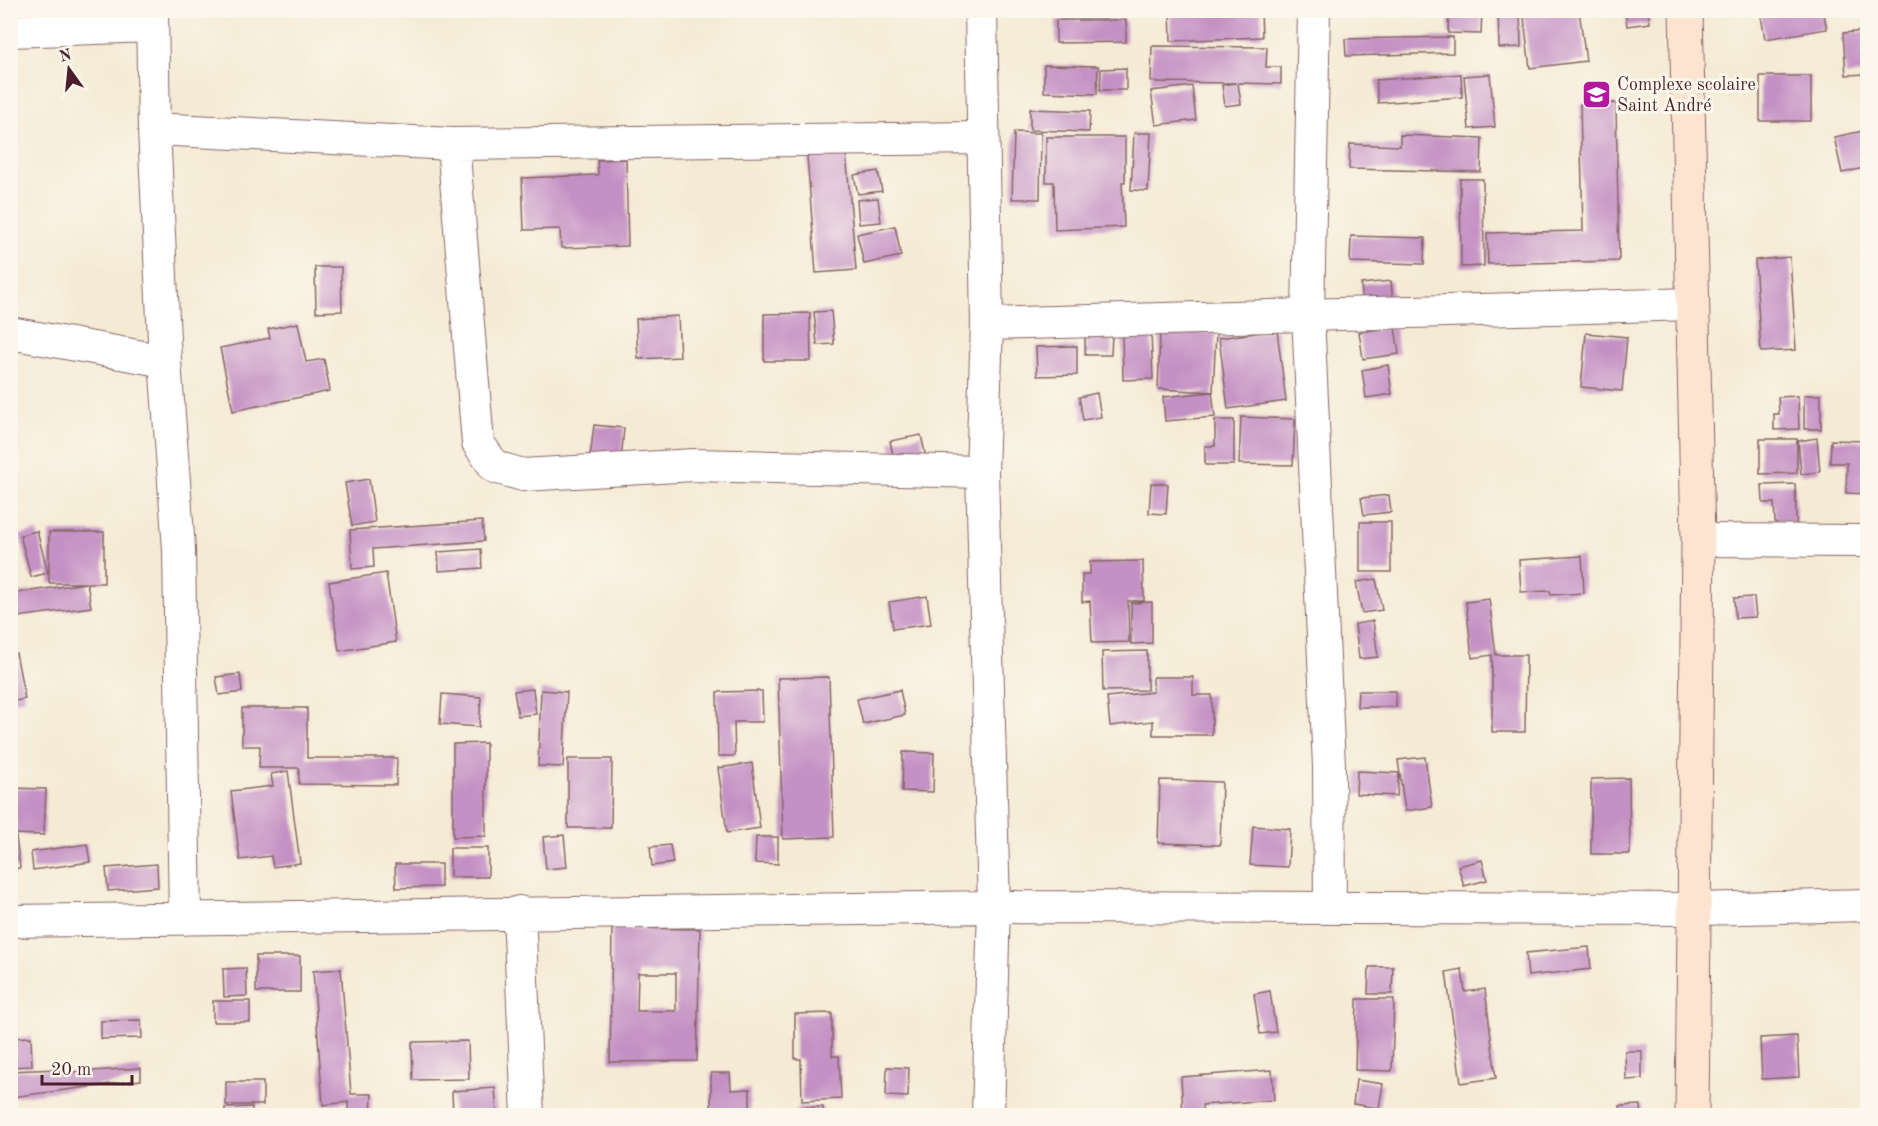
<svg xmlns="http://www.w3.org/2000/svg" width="1878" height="1126" font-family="'Old Standard TT',serif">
<rect width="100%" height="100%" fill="#fbf7ec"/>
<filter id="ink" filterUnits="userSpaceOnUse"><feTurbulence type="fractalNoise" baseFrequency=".0167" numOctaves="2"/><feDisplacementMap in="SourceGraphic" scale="12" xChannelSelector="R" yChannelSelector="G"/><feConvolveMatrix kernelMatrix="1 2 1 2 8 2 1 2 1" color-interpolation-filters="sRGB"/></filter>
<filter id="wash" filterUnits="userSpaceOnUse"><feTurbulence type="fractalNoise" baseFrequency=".008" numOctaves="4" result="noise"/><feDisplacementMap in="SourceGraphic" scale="24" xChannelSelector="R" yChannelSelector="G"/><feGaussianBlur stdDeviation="1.35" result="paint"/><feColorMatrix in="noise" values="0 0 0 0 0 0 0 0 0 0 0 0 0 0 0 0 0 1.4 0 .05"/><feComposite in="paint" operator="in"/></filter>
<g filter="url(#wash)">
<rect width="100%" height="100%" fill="#f5ebd5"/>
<g id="blocks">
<path fill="#c491c4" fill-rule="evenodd" d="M1170 10H1261L1262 37 1171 41Z
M1449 10H1482L1481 34 1448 33Z
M1498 10H1520L1521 47 1499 48Z
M1523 10H1579L1586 61 1530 68Z
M1625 10H1648L1650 23 1627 26Z
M1760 10H1823L1827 29 1765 39Z
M1056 20H1126V42L1056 43Z
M1868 31V74L1846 75 1843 33Z
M1453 37V53L1346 56 1345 39Z
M1152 46 1267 47 1266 67H1281V84L1238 83 1241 104 1225 106 1222 85 1236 83 1151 82Z
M1044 65 1098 66 1097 94 1044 92Z
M1126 68V90H1100L1101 69Z
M1461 74 1462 97 1378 103 1376 80Z
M1490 74 1495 127 1469 129 1464 76Z
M1760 76H1811V121H1760Z
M1192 86 1196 120 1156 125 1151 91Z
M1616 103 1619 261 1488 264 1487 233 1583 231 1580 104Z
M1030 109 1090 111 1089 132 1030 130Z
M1868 130V167L1842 173 1834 137Z
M1014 132 1041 133 1040 199H1012Z
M1134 133H1151L1148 191 1131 190Z
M1400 135 1482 138 1481 172 1349 169 1350 144 1400 146Z
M1046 137H1125V182H1122L1124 227 1055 230 1054 182H1046Z
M846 152 856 270 816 273 807 156Z
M626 159 628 246 561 248 560 229 524 230 522 178 598 175 597 160Z
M878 171 882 191 858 194 854 175Z
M1460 179H1483L1484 266 1461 267Z
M878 198 881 222 859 224 857 200Z
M895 226 901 256 864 264 857 234Z
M1351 236 1425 238 1424 264 1350 262Z
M1790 257 1796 350 1761 352 1755 260Z
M315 267H341L342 311 316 312Z
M1391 281 1393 303 1363 306 1361 284Z
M831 311 834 344 817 345 814 312Z
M810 313 811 361H764V314Z
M678 316 680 357 638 359 636 319Z
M298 323 306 362 324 359 330 391 233 411 220 348 270 338 268 329Z
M1395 327 1399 354 1363 359 1359 332Z
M1277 330 1286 401 1228 409 1219 338Z
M1160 331 1216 333 1213 392 1158 389Z
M1151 333 1153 379 1123 380 1122 334Z
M1586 333 1627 337 1622 391 1581 387Z
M1112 334 1111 355H1085V335Z
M1077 346V375L1037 376 1036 347Z
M1388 365 1392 394 1366 398 1362 370Z
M1212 392 1215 417 1165 421 1163 397Z
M1097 393 1101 417 1083 420 1079 397Z
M1804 395H1821V429H1804Z
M1798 396 1799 429 1774 430V414H1779L1778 397Z
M1241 417 1295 419 1293 465 1239 464Z
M1215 420H1234V465H1205V446H1215Z
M594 425 624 428 621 462 590 458Z
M921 435 929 471 898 478 890 441Z
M1817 438 1820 472 1801 474 1798 441Z
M1760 439H1797V473L1760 474Z
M1831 440 1868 441V494L1846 493 1847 463H1830Z
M369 479 375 522 352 526 345 483Z
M1151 483 1168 484 1166 514 1149 513Z
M1795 484 1797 538 1776 539 1774 503H1763L1762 485Z
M1389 495 1391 512 1364 515 1361 498Z
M482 521 484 541 373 549 374 567 352 569 350 530Z
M1360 522H1391V572H1360Z
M37 531 48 573 31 577 20 535Z
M49 532H104V583H87L91 607 10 618V594L86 583H49Z
M481 549 482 568 439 571 438 552Z
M1582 556 1584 593 1551 595 1550 591 1521 592 1519 560Z
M1143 561 1144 601H1128L1129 642 1092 643 1090 601 1082 602V574H1090V562Z
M386 573 396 642 339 651 329 582Z
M1376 579 1382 610 1362 613 1356 582Z
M927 596 931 624 893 629 889 602Z
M1754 597 1756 617 1735 618 1734 598Z
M1489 599 1496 655H1526L1525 732H1492V655L1472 658 1466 602Z
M1152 602V643L1131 644V603Z
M1373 621 1378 657 1359 659 1355 624Z
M1147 651V690L1103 691 1102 652Z
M16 653 25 699 10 702V654Z
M240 674 242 692 219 695 216 677Z
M829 677 834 837 783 839 778 678Z
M1153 677H1193V695H1212V735H1153V721L1110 726 1107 697 1153 692Z
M533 689 536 714 518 716 514 691Z
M541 690 567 692 563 767 538 766Z
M900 690 905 715 863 724 857 699Z
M762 691 763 722H734L735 756H718L717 692Z
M1358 691H1396V707H1357Z
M442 694 481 697 479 727 440 724Z
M242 708H307V758H397L396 785 299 784V768H259L260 746H242Z
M486 743V836L453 837V744Z
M903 752 934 753 933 792 902 791Z
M1425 757 1432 807 1405 811 1398 760Z
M568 759H612L611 828H568Z
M752 763 760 828 727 833 718 768Z
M288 771 300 863 273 867 271 856 240 860 231 791 273 786 271 774Z
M1357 771 1399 773 1397 796 1356 794Z
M1629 778 1630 854H1591V779Z
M1160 780 1222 782 1220 845 1158 843Z
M10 788 46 789 44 835 10 834Z
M1253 826 1290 829 1288 867 1250 865Z
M564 835 567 867 546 869 543 837Z
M16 837 20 868 10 869V838Z
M756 837H778V864L755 863Z
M87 844 90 862 33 870 31 852Z
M670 845 673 863 652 866 650 847Z
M450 848H488V877H450Z
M1482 860 1487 880 1464 886 1458 866Z
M157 864 158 887 108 891 106 868Z
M395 864H441V887L396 888Z
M612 928 700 929 697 1061 610 1062ZM638 973H676V1011H637Z
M1589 947 1591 969 1528 976 1526 953Z
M256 956H300V992H256Z
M1369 967H1393L1392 994H1368Z
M246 968 247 996 224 997 223 969Z
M341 969 351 1094H372L371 1116H348V1102L323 1105 313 971Z
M1462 969 1465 992 1485 989 1496 1078 1461 1083 1446 972Z
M1270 991 1276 1032 1260 1034 1254 994Z
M1357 999H1394L1392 1071 1355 1070Z
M213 1001H250V1022H213Z
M832 1013V1056H839L841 1099 802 1101 801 1059H795V1014Z
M141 1020 142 1038 101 1039V1021Z
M1797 1036 1799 1077 1762 1079 1760 1038Z
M31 1037 32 1066 11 1067 10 1038Z
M468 1041 469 1079 413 1080 412 1042Z
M1625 1051H1642V1079L1626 1080Z
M887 1067 909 1068 908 1097 886 1096Z
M141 1068V1080L12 1097 10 1071 57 1069 58 1073Z
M1272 1070 1274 1100 1202 1105 1203 1116H1183L1181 1077Z
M711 1073H730L731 1090 750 1089V1116H711Z
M1356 1080 1383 1084 1379 1108 1353 1104Z
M226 1082H263V1105H226Z
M495 1088 497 1116H453L452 1091Z
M1641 1105 1642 1116H1621L1620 1106Z
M252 1107V1116H225V1108Z
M797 1107H823V1116H797Z"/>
</g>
</g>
<g filter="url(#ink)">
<use href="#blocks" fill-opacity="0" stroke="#866666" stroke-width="1.5"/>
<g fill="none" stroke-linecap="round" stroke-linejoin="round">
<defs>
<path id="street" d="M152 10 154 129 165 361 179 549 185 919
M981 10 987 324 982 472 994 907 988 1116
M1314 10 1308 315 1329 766 1330 907
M10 31 152 26
M154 129 453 144 983 138
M453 144 478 443 495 467 523 475 694 465 982 472
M987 324 1693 304
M10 333 165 361
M1698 540 1868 541
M519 912 528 1116
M10 921 994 907 1695 909 1868 905"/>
<path id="secondary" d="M1686 10 1698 540 1692 1116"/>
</defs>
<use href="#street" stroke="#866666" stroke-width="34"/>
<use href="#secondary" stroke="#866666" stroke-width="35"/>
<use href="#street" stroke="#fff" stroke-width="32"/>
<use href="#secondary" stroke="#fde4d1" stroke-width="33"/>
</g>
</g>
<defs>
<symbol id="school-square" viewBox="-11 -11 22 22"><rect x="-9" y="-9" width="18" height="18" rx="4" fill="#b5179e" stroke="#fbf7ec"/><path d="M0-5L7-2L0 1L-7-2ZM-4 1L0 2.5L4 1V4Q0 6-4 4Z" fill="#fff"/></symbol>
</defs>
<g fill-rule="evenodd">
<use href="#school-square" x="1580" y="78" width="33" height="33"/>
</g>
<g text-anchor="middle" stroke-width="6" stroke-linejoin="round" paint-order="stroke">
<g font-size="18" fill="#4a1f2b" stroke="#fbf7ec" text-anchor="start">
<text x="1617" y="90">Complexe scolaire<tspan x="1617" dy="21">Saint André</tspan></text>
</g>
</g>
<rect width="1878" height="1126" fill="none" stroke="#fbf7ec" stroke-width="36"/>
<g transform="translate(69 69) rotate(345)" stroke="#fbf7ec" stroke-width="4.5" paint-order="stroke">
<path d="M0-4.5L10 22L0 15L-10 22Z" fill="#4a1f2b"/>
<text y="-9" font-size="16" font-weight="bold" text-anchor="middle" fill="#4a1f2b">N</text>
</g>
<path d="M42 1075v9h90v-9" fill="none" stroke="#4a1f2b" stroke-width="3"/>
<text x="51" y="1075" font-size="18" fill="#4a1f2b" stroke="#fbf7ec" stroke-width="4.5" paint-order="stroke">20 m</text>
</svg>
